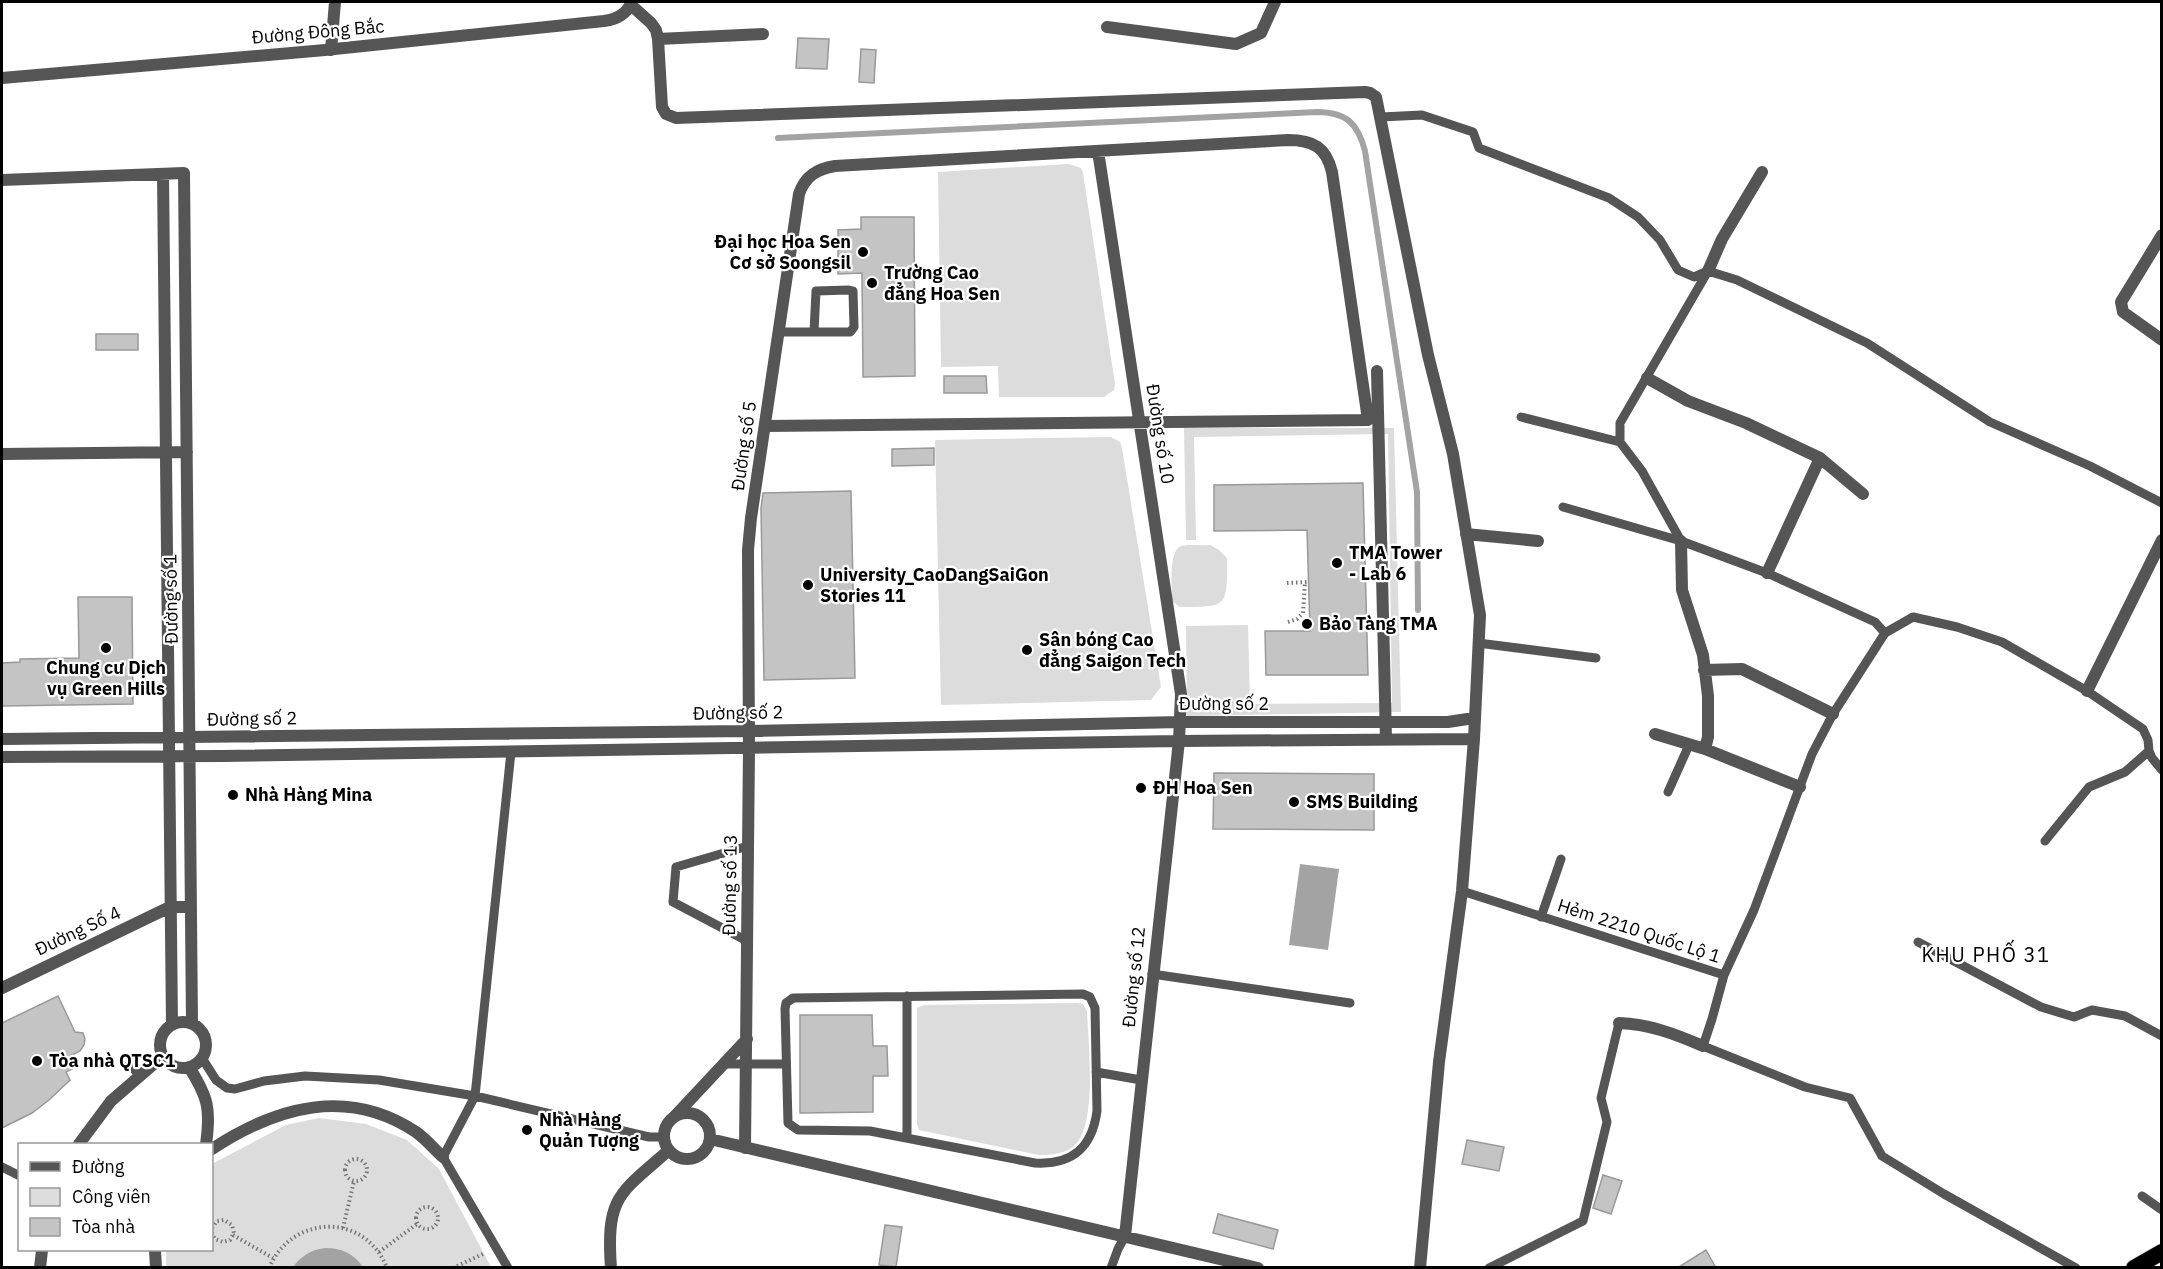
<svg xmlns="http://www.w3.org/2000/svg" width="2163" height="1269" font-family="'IBM Plex Sans',sans-serif">
<rect width="100%" height="100%" fill="#fff"/>
<path fill="#dcdcdc" d="M1069 164 1081 168 1083 173 1115 384 1114 390 1104 397H999L998 366 941 367 938 172Z
M1184 428H1394L1401 712 1187 716 1186 626 1248 625 1250 704 1392 703 1388 434 1194 437 1196 540H1186Z
M1111 437 1120 442 1122 448 1161 687 1151 700 941 705 935 440Z
M1210 545 1219 550 1227 558C1227 607 1229 607 1180 607L1172 601C1172 589 1168 551 1181 546 1188 544 1202 546 1210 545Z
M1078 1003 1083 1004 1087 1011C1088 1042 1098 1125 1074 1146 1065 1154 1051 1155 1039 1155L919 1130 917 1124V1008L924 1005Z
M319 1118 366 1124 407 1140 439 1169 491 1267H166V1250H212V1164L286 1125Z"/>
<path fill="#a3a3a3" d="M1300 864 1339 869 1328 950 1289 945Z
M326 1248C342 1248 354 1254 363 1267H293C301 1256 312 1249 326 1248Z"/>
<g fill="none" stroke-linecap="round" stroke-linejoin="round">
<path stroke="#a3a3a3" stroke-width="6" d="M778 138 1317 112C1347 112 1358 124 1365 151L1417 492 1418 610"/>
</g>
<path fill="#c4c4c4" stroke="#999" stroke-width="1.5" d="M798 38 829 39 827 69 796 68Z
M861 49 876 50 874 83 859 82Z
M861 217H914L915 376 863 377 862 273 838 274V230L861 229Z
M96 334H138V350H96Z
M944 376H986L987 393H944Z
M934 448V465L892 466V449Z
M1363 483 1368 675H1266L1265 631H1310L1307 530 1214 531V485Z
M851 491 855 678 764 680 761 508 763 493Z
M78 597H132L133 704 2 706V663L20 662V659L79 658Z
M1214 773 1374 774V830L1213 829Z
M58 996 75 1032 83 1033 85 1039 84 1045 80 1051 70 1056 76 1067 66 1072 70 1080 49 1100 32 1113 2 1128V1023Z
M800 1015H872L873 1046H887L888 1076H873V1112L800 1113Z
M1467 1140 1504 1147 1499 1171 1462 1164Z
M1603 1175 1622 1181 1611 1214 1593 1208Z
M1218 1214 1278 1230 1273 1249 1213 1233Z
M885 1225 902 1227 896 1267 879 1265Z
M1706 1250 1716 1268H1677Z"/>
<g fill="none" stroke-linecap="round" stroke-linejoin="round">
<defs>
<path id="trunk" d="M2134 1268 2162 1252"/>
</defs>
<use href="#trunk" stroke="#dbdbdb" stroke-width="18"/>
<path stroke="#777" stroke-width="4" stroke-dasharray="1.5 3" stroke-linecap="butt" d="M1287 583 1308 582
M1288 622 1297 619 1303 613 1305 582
M345 1170a11 11 0 1 1 22 0a11 11 0 1 1-22 0Z
M416 1218a11 11 0 1 1 22 0a11 11 0 1 1-22 0Z
M212 1228 217 1221 224 1220 232 1225 234 1233 230 1240 223 1242 215 1239 212 1233
M343 1228 354 1181
M233 1235 273 1258
M379 1252 417 1224
M269 1268C292 1214 365 1212 387 1268
M453 1268 485 1253"/>
<path stroke="#555" stroke-width="9" d="M1381 117 1422 115 1473 132 1479 148 1609 198 1638 217 1660 240 1678 270 1694 277 1708 271 1737 280 1867 343 1990 422 2090 466 2162 503
M779 332C802 332 826 332 850 332L851 331 854 327 853 291 849 290 816 291 814 332
M1521 417 1620 442 1642 471 1681 541
M1620 442V423L1708 271
M1563 507 1681 541 1767 573 1875 622 1885 633
M1478 643 1596 658
M1668 792 1689 745
M2045 841 2089 787 2125 772 2149 751
M1462 891 1724 975 1712 1019 1703 1046 1805 1087 1850 1098 1882 1156 1944 1194 2076 1268
M1541 917 1561 859
M747 941 673 902 676 867 748 846
M1918 942 2041 1007 2074 1017 2092 1010 2125 1016 2162 1036
M1152 974 1350 1003
M1724 975 1754 910 1812 754 1833 714 1885 633 1913 617 1957 627 2002 642 2087 691 2143 729 2148 740 2149 751 2152 758 2162 770
M1083 994 1090 997 1095 1008 1097 1111C1092 1148 1072 1165 1035 1163L870 1131 798 1130 788 1123 785 1009 786 1003 793 998Z
M907 996V1138
M202 1058 216 1080 227 1088 235 1089 264 1081 305 1076 379 1080 475 1096 649 1137H664
M724 1064H786
M129 1065 139 1074
M1096 1072 1141 1080
M2 1167 20 1176
M2142 1196 2162 1210
M508 1268 443 1157 475 1096 511 752
M1111 1268 1118 1249 1125 1236
M1489 1268 1583 1221 1607 1122 1601 1098 1619 1023"/>
<path stroke="#555" stroke-width="12" d="M631 5 651 23 656 30 658 39 662 107 666 114 676 118 1365 92 1370 93 1376 97 1428 355 1453 454 1480 615 1474 739 1462 891 1439 1062 1420 1268
M1107 27 1236 44 1261 33 1275 2
M658 39 763 34
M331 50 335 2
M1098 151 1181 694 1179 741 1125 1236
M163 174 172 1025
M2 180 184 173 192 1024
M2162 235 2121 302 2123 312 2162 340
M1708 271 1722 239 1762 172
M1377 371 1386 739
M1647 378 1688 401 1746 423 1820 458 1863 494
M2 454 187 452
M1466 534 1538 541
M1681 541 1682 590 1703 655 1708 696V737L1705 749 1800 787
M1767 573 1820 458
M1704 670 1742 669 1833 714
M2087 691 2162 540
M1655 734 1705 749
M2 739 749 731 1181 722H1448L1474 718
M2 757 222 756 1179 741 1474 739
M2 988 170 907H191
M160 1045a23 23 0 1 1 46 0a23 23 0 1 1-46 0Z
M1619 1023C1649 1024 1675 1034 1703 1046
M189 1067C208 1097 211 1109 206 1144
M664 1136a23 23 0 1 1 46 0a23 23 0 1 1-46 0Z
M674 1117 747 1039
M710 1139 1258 1268
M79 1144 111 1101 163 1056
M745 1148 749 749 748 550 751 518 799 194C805 176 817 169 835 166L1288 140C1313 140 1326 147 1332 172L1368 420 765 426
M212 1149C276 1107 347 1086 416 1132 426 1139 434 1149 443 1157
M155 1250 156 1268
M40 1268 42 1250
M611 1268C606 1196 619 1194 669 1150"/>
<path stroke="#555" stroke-width="12" d="M2 78 325 50 604 21C618 19 626 14 632 2"/>
<use href="#trunk" stroke="#000" stroke-width="16"/>
</g>
<g fill="#000" stroke="#fff" stroke-width="2">
<circle cx="863" cy="252" r="6"/>
<circle cx="872" cy="283" r="6"/>
<circle cx="1337" cy="563" r="6"/>
<circle cx="808" cy="585" r="6"/>
<circle cx="1307" cy="624" r="6"/>
<circle cx="106" cy="648" r="6"/>
<circle cx="1027" cy="650" r="6"/>
<circle cx="1141" cy="788" r="6"/>
<circle cx="233" cy="795" r="6"/>
<circle cx="1294" cy="802" r="6"/>
<circle cx="37" cy="1061" r="6"/>
<circle cx="527" cy="1130" r="6"/>
</g>
<g text-anchor="middle" stroke-width="4.5" stroke-linejoin="round" paint-order="stroke">
<g font-size="18" fill="#000" stroke="#fff">
<text transform="translate(318 32) rotate(-5)" y="6">Đường Đông Bắc</text>
<text transform="translate(1160 434) rotate(81)" y="6">Đường số 10</text>
<text transform="translate(744 446) rotate(-82)" y="6">Đường số 5</text>
<text transform="translate(171 599) rotate(-91)" y="6">Đường số 1</text>
<text x="1224" y="710">Đường số 2</text>
<text transform="translate(738 713) rotate(-1)" y="6">Đường số 2</text>
<text transform="translate(252 719) rotate(-1)" y="6">Đường số 2</text>
<text transform="translate(730 885) rotate(-89)" y="6">Đường số 13</text>
<text transform="translate(78 931) rotate(-25)" y="6">Đường Số 4</text>
<text transform="translate(1639 931) rotate(18)" y="6">Hẻm 2210 Quốc Lộ 1</text>
<text transform="translate(1134 977) rotate(-84)" y="6">Đường số 12</text>
</g>
<g font-size="18" font-weight="bold" fill="#000" stroke="#fff" text-anchor="start">
<text x="851" y="248" text-anchor="end">Đại học Hoa Sen<tspan x="851" dy="21">Cơ sở Soongsil</tspan></text>
<text x="884" y="279">Trường Cao<tspan x="884" dy="21">đẳng Hoa Sen</tspan></text>
<text x="1349" y="559">TMA Tower<tspan x="1349" dy="21">- Lab 6</tspan></text>
<text x="820" y="581">University_CaoDangSaiGon<tspan x="820" dy="21">Stories 11</tspan></text>
<text x="1319" y="630">Bảo Tàng TMA</text>
<text x="1039" y="646">Sân bóng Cao<tspan x="1039" dy="21">đẳng Saigon Tech</tspan></text>
<text x="106" y="674" text-anchor="middle">Chung cư Dịch<tspan x="106" dy="21">vụ Green Hills</tspan></text>
<text x="1153" y="794">ĐH Hoa Sen</text>
<text x="245" y="801">Nhà Hàng Mina</text>
<text x="1306" y="808">SMS Building</text>
<text x="49" y="1067">Tòa nhà QTSC1</text>
<text x="539" y="1126">Nhà Hàng<tspan x="539" dy="21">Quản Tượng</tspan></text>
</g>
<g font-size="20" letter-spacing="1.5" fill="#000" stroke="#fff">
<text x="1986" y="962">KHU PHỐ 31</text>
</g>
</g>
<rect width="2163" height="1269" fill="none" stroke="#000000" stroke-width="6"/>
<rect x="18" y="1143" width="195" height="108" fill="#ffffff" stroke="#999999" stroke-width="1.5"/>
<rect x="30" y="1162" width="30" height="9" fill="#555555" stroke="#999999" stroke-width="1.5"/>
<text x="72" y="1173" font-size="18" fill="#000000">Đường</text>
<rect x="30" y="1188" width="30" height="18" fill="#dcdcdc" stroke="#999999" stroke-width="1.5"/>
<text x="72" y="1203" font-size="18" fill="#000000">Công viên</text>
<rect x="30" y="1218" width="30" height="18" fill="#c4c4c4" stroke="#999999" stroke-width="1.5"/>
<text x="72" y="1233" font-size="18" fill="#000000">Tòa nhà</text>
</svg>
